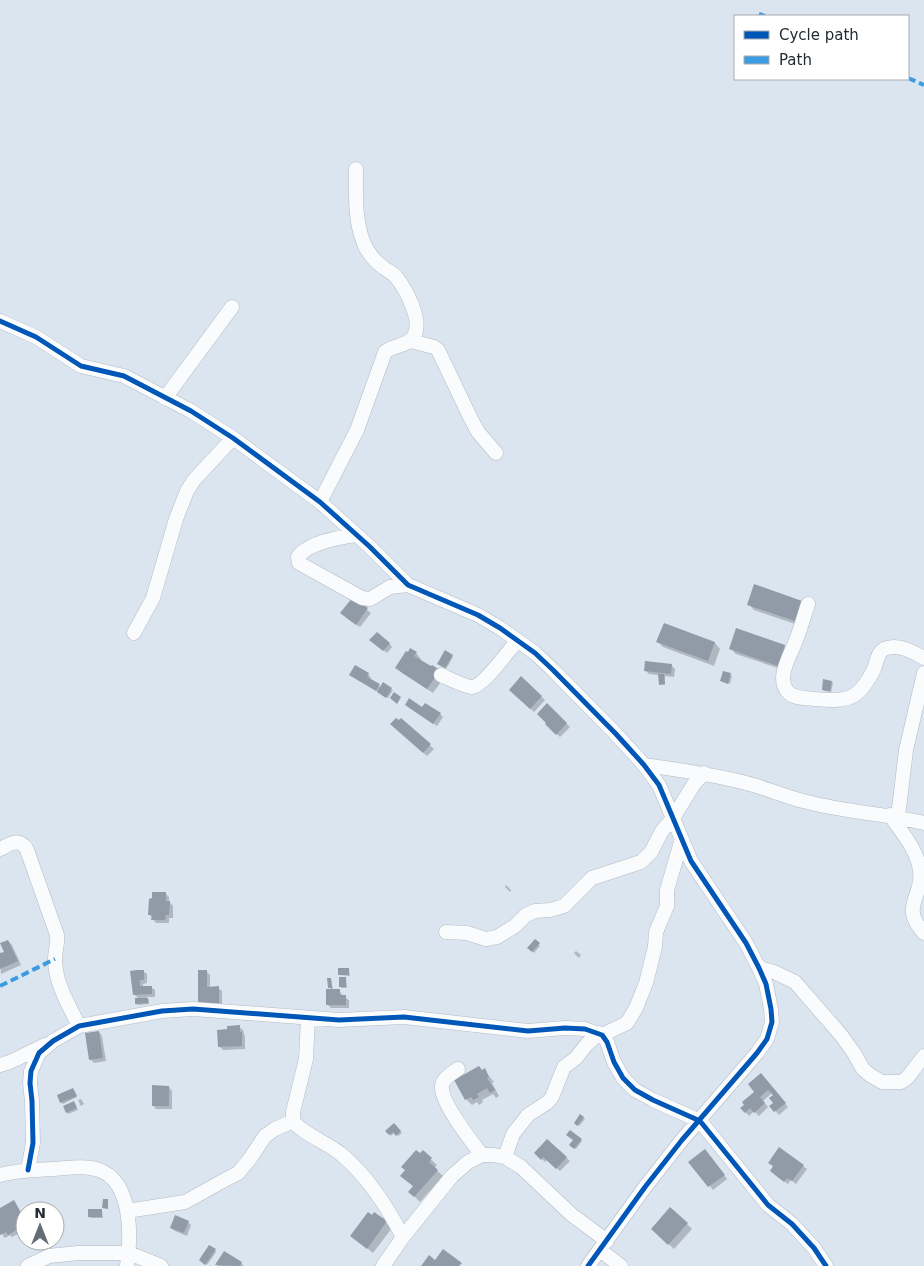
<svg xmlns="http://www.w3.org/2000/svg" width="924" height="1266" font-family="'DejaVu Sans',sans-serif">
<rect width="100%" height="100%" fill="#dbe5f0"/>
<path fill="#0003" d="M353 598 371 613 360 627 345 617Z
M801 602V626L754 610 749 604Z
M664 625 715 643 720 649 714 666 663 647 658 642Z
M374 643H389L392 647 387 653Z
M785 646 790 652 784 670 736 654 731 649Z
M416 653 421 659 420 661 445 676 433 693 402 673 397 668Z
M452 656 453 657 446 669 440 665Z
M672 666 675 669 674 677 665 676V685L660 684 659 675 649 674 645 670Z
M724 673 732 676 730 684 721 681Z
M368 674 371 678 370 680 382 688 393 690 388 698 351 675Z
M521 678 545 700 534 712 510 690Z
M832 682 833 683 831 692 824 691 823 689Z
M547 705 570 727 560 737 546 724Z
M410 708H423L440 714 443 717 437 726Z
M402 720 434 749 427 756 392 724 400 722Z
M506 885 511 890 510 892 505 887Z
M166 894 169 897V902L173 906V918H169V923H156L149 914Z
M8 941 12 945 21 965 1 974 0 955 6 952Z
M535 941 540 946 534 953 529 948Z
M576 951 581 955 579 958 574 953Z
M349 969 350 976 339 975Z
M143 971 147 974V983L143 984V987H151L155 990V997H146L149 1000V1004L137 1005 136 1003 139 999 134 994Z
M206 971 210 975V988H218L222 991V1006L203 1007Z
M346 978 347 988H342L340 987Z
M331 979 333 990H339L343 996 349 1000V1008H331L328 1005 332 990 329 987Z
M239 1027 243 1030 245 1037V1049L223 1050 219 1046Z
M99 1032 102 1036 106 1061 94 1063 90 1059Z
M484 1070 494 1082 492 1083 499 1096 496 1098 493 1094 482 1100 483 1102 479 1105 477 1102 472 1105 466 1099Z
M764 1078 788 1107 779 1115 771 1106 775 1103 774 1096 772 1093 763 1101 768 1107 759 1116 754 1111 749 1116 742 1108 756 1092Z
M169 1087 172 1091V1109H156L153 1105Z
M74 1090 77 1097 63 1104 61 1102Z
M81 1099 84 1104 81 1106 78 1100Z
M74 1103 78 1110 68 1114 67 1112Z
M581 1116 585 1119 579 1126 575 1123Z
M394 1125 402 1133 398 1136 395 1132 391 1136 387 1131Z
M570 1131 582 1141 576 1149 571 1145 574 1140Z
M547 1140 570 1161 560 1171 547 1160 545 1162 536 1153Z
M780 1149 807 1169 796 1184 791 1180 788 1184 775 1175Z
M423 1152 437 1165 434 1168 443 1176 420 1202 410 1192 414 1187 402 1176Z
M708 1154 727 1179 713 1190 690 1162Z
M14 1202 25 1219V1230L12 1237 10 1235 5 1238 0 1232V1210Z
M102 1211 103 1218H90L89 1216Z
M374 1213 392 1228 373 1253 352 1236Z
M188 1222 191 1225 187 1236 175 1231 171 1228Z
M687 1224 692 1229 674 1249 658 1234Z
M215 1250 216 1252 207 1265 202 1261Z
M225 1253 241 1263 244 1266H218L217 1265Z"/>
<path fill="#919ba7" d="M754 584 802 601 795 621 747 605Z
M353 597 368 608 356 625 340 613Z
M664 623 715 642 708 661 656 642Z
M736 628 785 645 778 666 729 649Z
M377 632 390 643 383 651 369 640Z
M410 648 417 652 414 656 431 666 432 665 440 670 427 689 395 668 406 651 408 652Z
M445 650 453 655 445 668 437 664Z
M645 661 672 664 671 674 644 671Z
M355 665 369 673 367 677 380 684 376 691 349 675Z
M723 671 731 673 728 684 720 681Z
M658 674H664L665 684 659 685Z
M521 676 542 696 530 709 509 690Z
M823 679 832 681 830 691 822 690Z
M383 682 392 688 386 698 377 692Z
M394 692 401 697 397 704 390 698Z
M409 698 422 707 425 703 441 713 433 724 405 705Z
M547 703 567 723 556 735 545 724 546 723 537 714Z
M396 718 399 720 401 718 431 744 423 753 390 724Z
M152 892H166V901H170L169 915H166L165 920H151L152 915H148L149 899 152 898Z
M535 939 540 943 532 952 527 948Z
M8 940 18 961 0 969V953L4 952 0 943Z
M338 968H349V975H338Z
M137 970H144V980H140V986H152V994L133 995 130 971Z
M198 970H207V987L219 986V1003L198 1004Z
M339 977H346V987H339Z
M327 978H331L332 988H328Z
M326 989H340V995H346V1005H326Z
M135 998H148V1003L135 1004Z
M240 1025V1032H242V1046L218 1047 217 1030 227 1029V1026Z
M99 1031 103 1058 89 1060 85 1033Z
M479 1066 482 1070 485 1068 489 1077 487 1078 495 1090 490 1093 487 1088 477 1094 479 1097 473 1100 471 1097 465 1100 454 1080Z
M761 1073 786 1103 774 1112 769 1106 773 1103 769 1098 773 1095 768 1090 760 1097 765 1103 754 1113 750 1108 745 1113 740 1108 744 1105 742 1102 754 1092 748 1084Z
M152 1085 169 1086V1106H152Z
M73 1088 77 1096 60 1103 57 1095Z
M74 1101 77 1108 66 1113 63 1106Z
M580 1114 584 1117 577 1126 574 1123Z
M394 1123 401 1131 396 1136 393 1132 389 1135 385 1131Z
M570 1130 582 1139 574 1149 569 1145 573 1140 566 1135Z
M547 1139 567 1157 556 1169 543 1157 541 1160 534 1153Z
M779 1147 804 1165 792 1181 787 1178 784 1182 770 1171 773 1166 768 1163Z
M705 1149 725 1175 708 1187 688 1162Z
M416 1150 420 1153 423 1150 432 1158 429 1162 438 1170 414 1197 408 1192 413 1186 400 1176 405 1170 401 1167Z
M103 1199H108V1209L102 1208Z
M14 1200 25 1220V1225L8 1235 6 1232 0 1235V1208Z
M670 1207 688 1223 668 1245 651 1229Z
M88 1209H102V1217H88Z
M368 1212 372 1215 374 1212 387 1221 367 1249 350 1236Z
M175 1215 189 1221 184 1233 170 1228Z
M209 1245 216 1249 205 1265 199 1260Z
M443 1249 462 1263 459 1266H421L429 1255 435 1260Z
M224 1251 242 1262 240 1266 215 1265Z"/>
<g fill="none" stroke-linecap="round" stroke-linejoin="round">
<defs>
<path id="street" d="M0 321 36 337 81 366 124 376 191 411 233 438 320 502 369 546 408 585 478 615 500 628 535 653 553 670 616 734 644 765 659 785 691 861 746 943 759 968 766 984 771 1009 772 1022 767 1039 757 1053 682 1140 645 1187 588 1266
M411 341 434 347 438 350 471 419 478 432 496 453
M165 398 232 307
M320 502 357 430 385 352C393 345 409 346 414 336 423 321 406 289 396 277 393 273 388 271 384 268 377 263 370 255 366 248 354 224 356 194 356 169
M356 535C341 537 307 543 298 557L299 563 362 598 370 599 390 587 408 585
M808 604C804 616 801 628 796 640 791 655 776 676 787 691 793 699 806 698 815 699 828 700 845 702 856 694 864 688 870 677 874 669 877 662 877 653 884 649 898 643 913 652 924 658
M134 633 153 598 176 519 187 491 194 480 233 438
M441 675C450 679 461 685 471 687 482 688 509 650 517 641
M644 765C678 770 712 774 746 783 766 788 786 797 807 802 846 812 885 814 924 823
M890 815C901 832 917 849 920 870 924 897 899 906 924 933
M898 817 906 750 924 673
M0 849C10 844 20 837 27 850L57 935C58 944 55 951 55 959 55 983 69 1006 79 1026
M446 932 467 933 486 939 497 937 515 926 526 915 535 911 550 910 564 906 592 878 641 862 651 852 662 831 673 818 694 784 704 773
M759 968 774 972 795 982 841 1035 854 1053 863 1069 870 1075 882 1082H901L907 1078 924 1056
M308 1018 306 1059 293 1112V1121C300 1132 329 1144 341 1154 368 1177 386 1205 403 1237
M602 1035 627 1023 636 1008 646 983 655 947 656 932 667 906V890L681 842
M0 1065 10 1062 45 1045
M458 1069C451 1074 443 1078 442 1086 440 1102 472 1142 482 1155
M505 1157 513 1134 521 1124 528 1115 548 1102 552 1097 564 1067 576 1058 587 1044 599 1033
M28 1170 33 1143 32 1101 30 1083 31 1071 39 1053 53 1041 79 1026 162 1011 193 1009 339 1020 404 1017 528 1031 565 1028 585 1029 602 1035 607 1042 614 1062 623 1078 635 1090 653 1100 700 1121 768 1205 792 1224 814 1248 826 1266
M0 1175C17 1170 36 1170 53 1169 68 1168 85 1165 99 1170 133 1182 131 1237 127 1266
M127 1211 185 1202 221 1182 238 1173 249 1160 265 1136 275 1129 293 1121
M600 1250 621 1266
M28 1266 49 1256 78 1253H129L161 1266
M383 1266 403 1237 452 1176 468 1162 482 1155H493L505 1157 521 1167 572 1215 607 1241"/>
</defs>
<use href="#street" stroke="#b3bbc3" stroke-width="15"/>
<use href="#street" stroke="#fafbfd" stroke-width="14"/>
<path stroke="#3c9ce2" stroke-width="4" stroke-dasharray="8 4" stroke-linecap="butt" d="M759 14 765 16
M908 78 924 85
M0 986 55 959"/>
<defs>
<path id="cycleway" d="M0 321 36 337 81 366 124 376 191 411 233 438 320 502 369 546 408 585 478 615 500 628 535 653 553 670 616 734 644 765 659 785 691 861 746 943 759 968 766 984 771 1009 772 1022 767 1039 757 1053 682 1140 645 1187 588 1266
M28 1170 33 1143 32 1101 30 1083 31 1071 39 1053 53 1041 79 1026 162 1011 193 1009 339 1020 404 1017 528 1031 565 1028 585 1029 602 1035 607 1042 614 1062 623 1078 635 1090 653 1100 700 1121 768 1205 792 1224 814 1248 826 1266"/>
</defs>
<use href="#cycleway" stroke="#fff" stroke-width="8"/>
<use href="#cycleway" stroke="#0057b8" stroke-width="5"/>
</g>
<rect x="734" y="15" width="175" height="65" fill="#ffffff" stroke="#a7aaad"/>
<rect x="744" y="31" width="25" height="8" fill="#0057b8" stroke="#a7aaad"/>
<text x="779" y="40" font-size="15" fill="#242b32">Cycle path</text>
<rect x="744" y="56" width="25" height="8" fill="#3c9ce2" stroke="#a7aaad"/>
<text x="779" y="65" font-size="15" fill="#242b32">Path</text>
<g transform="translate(40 1226)"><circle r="24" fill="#ffffff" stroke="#a7aaad"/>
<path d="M0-4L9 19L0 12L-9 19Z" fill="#646c74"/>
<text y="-8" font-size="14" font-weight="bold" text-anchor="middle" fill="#242b32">N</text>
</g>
</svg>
